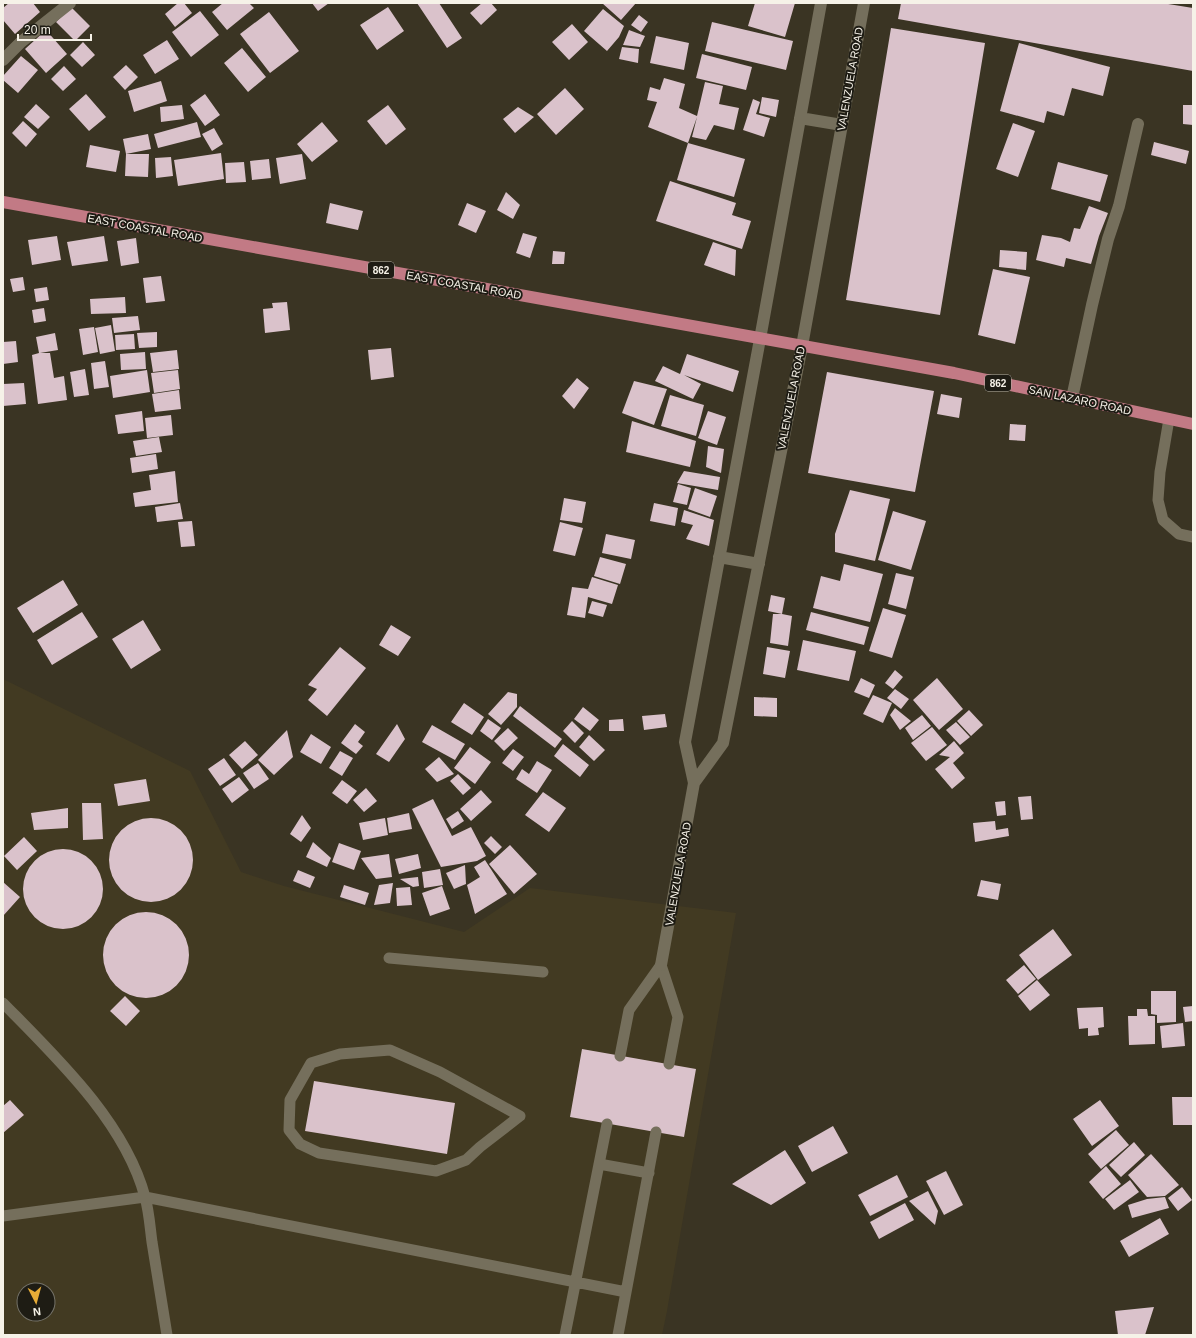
<svg xmlns="http://www.w3.org/2000/svg" width="1196" height="1338" font-family="Helvetica,sans-serif">
<rect width="100%" height="100%" fill="#3a3423"/>
<path fill="#423a22" fill-rule="evenodd" d="M3 679 190 771 241 872 284 886 464 932 530 888 736 913 667 1311 662 1335H3ZM24 1290H48V1314H24Z"/>
<path fill="#dac2cb" d="M9 3H33L40 12 15 34 3 20V8Z
M178 3H184L192 13 175 27 165 14Z
M223 3H249L254 8 227 30 212 12Z
M312 3H329L318 11Z
M417 3H439L462 38 447 48Z
M482 3H491L497 10 481 25 470 13Z
M602 3H636L621 20Z
M755 3H795L785 37 748 26Z
M901 3H1162L1193 8V71L898 19Z
M71 7 90 26 75 41 56 22Z
M388 7 404 31 377 50 360 25Z
M603 9 624 26 619 37 607 51 584 31Z
M200 11 219 35 191 57 172 32Z
M269 12 299 51 270 73 240 34Z
M639 15 648 22 641 32 631 25Z
M712 22 793 41 786 70 705 51Z
M572 24 588 42 569 60 552 42Z
M891 28 985 43 940 315 846 300Z
M46 30 67 54 46 73 25 49Z
M629 30 645 36 640 47 623 45Z
M656 36 689 43 684 70 650 63Z
M167 40 179 59 155 74 143 55Z
M83 42 95 55 82 67 70 55Z
M1019 43 1110 67 1103 96 1072 88 1064 116 1047 111 1044 123 1000 111Z
M622 47 639 49 638 63 619 59Z
M242 48 266 77 248 92 224 63Z
M702 54 752 67 746 90 696 78Z
M21 56 38 70 18 93 3 80V76Z
M126 65 138 77 125 90 113 77Z
M64 66 76 79 63 91 51 79Z
M664 78 685 84 679 108 697 116 705 82 723 86 719 104 739 108 734 130 714 125 706 140 692 137 697 117 688 143 745 159 734 197 677 180 688 143 648 127 657 102 647 100 650 87 660 90Z
M161 81 167 101 134 112 128 91Z
M565 88 584 109 556 135 537 114Z
M86 94 106 117 89 131 69 109Z
M205 94 220 115 205 126 190 105Z
M762 97 779 100 776 117 759 113Z
M753 99 760 102 756 114 770 118 764 137 743 130Z
M36 104 50 117 38 129 24 117Z
M182 105 184 119 161 122 160 107Z
M388 105 406 129 386 145 367 121Z
M1183 105H1193V125L1183 124Z
M518 107 534 117 515 133 503 119Z
M23 121 37 134 26 147 12 133Z
M197 122 201 137 158 148 154 134Z
M322 122 338 141 312 162 297 144Z
M1013 123 1035 131 1018 177 996 169Z
M214 128 223 144 212 151 202 134Z
M148 134 151 149 126 154 123 139Z
M1154 142 1189 151 1186 164 1151 155Z
M90 145 120 151 116 172 86 167Z
M221 153 224 179 178 186 174 160Z
M126 154H149L148 177 125 176Z
M302 154 306 179 280 184 276 158Z
M171 157 173 176 156 178 155 158Z
M269 159 271 178 252 180 250 161Z
M244 162 246 182 226 183 225 163Z
M1058 162 1108 175 1100 202 1051 189Z
M670 181 736 203 732 215 751 221 742 249 656 221Z
M506 192 520 205 513 219 497 210Z
M330 203 363 211 358 230 326 223Z
M467 203 486 211 476 233 458 225Z
M1089 206 1108 213 1099 236 1091 264 1066 258 1064 267 1036 260 1042 235 1061 238 1070 242 1074 228 1080 229Z
M523 233 537 237 530 258 516 253Z
M57 236 61 260 32 265 28 240Z
M104 236 108 261 72 266 67 242Z
M136 238 139 263 121 266 117 241Z
M713 242 736 250 735 276 704 265Z
M1000 250 1027 252 1026 270 999 267Z
M553 251 565 252 564 264H552Z
M993 269 1030 277 1015 344 978 335Z
M161 276 165 301 146 303 143 278Z
M23 277 25 290 13 292 10 279Z
M47 287 49 300 36 302 34 289Z
M125 297 126 313 91 314 90 299Z
M287 302 290 330 265 333 263 309 273 308 272 303Z
M44 308 46 321 34 323 32 310Z
M138 316 140 330 114 333 112 318Z
M111 325 115 351 100 354 95 328Z
M94 327 98 352 83 355 79 329Z
M157 332V347L139 348 137 333Z
M55 333 58 350 40 353H50L54 378 64 376 67 400 38 404 32 355 39 353 36 337Z
M134 334 135 349 116 350 115 335Z
M16 341 18 362 3 364V342Z
M391 348 394 377 371 380 368 350Z
M177 350 179 369 153 372 150 353Z
M145 352 146 369 121 370 120 354Z
M687 354 739 371 733 392 684 375 701 384 693 399 655 381 663 366 680 374Z
M105 361 109 387 94 389 91 363Z
M85 369 89 395 74 397 70 372Z
M147 370 150 392 113 398 110 376Z
M178 370 180 389 154 393 151 373Z
M827 372 934 391 915 492 808 473Z
M577 378 589 388 574 409 562 396Z
M634 381 667 389 654 425 622 413Z
M24 383 26 404 3 406V384Z
M179 390 181 409 155 412 152 394Z
M941 394 962 398 959 418 937 414Z
M670 395 704 405 696 436 661 426Z
M142 411 144 431 118 434 115 415Z
M708 411 726 417 717 445 698 438Z
M171 415 173 435 147 438 145 418Z
M632 421 696 441 690 467 626 452Z
M1010 424 1026 425 1025 441 1009 440Z
M159 437 162 452 136 456 133 441Z
M708 446 724 449 721 473 706 467Z
M156 454 158 469 132 473 130 458Z
M175 471 178 502 135 507 133 493 151 490 149 475Z
M684 471 720 477 718 490 677 483Z
M678 484 691 488 687 505 673 502Z
M695 488 717 496 710 517 688 509Z
M850 490 890 499 875 561 835 552V534Z
M564 498 586 502 582 523 560 520Z
M180 503 183 519 157 522 155 507Z
M654 503 678 508 675 526 650 521Z
M684 510 714 520 709 546 686 539 693 525 681 522Z
M893 511 926 521 911 570 878 560Z
M192 521 195 546 181 547 178 522Z
M560 522 583 528 575 556 553 551Z
M606 534 635 540 631 559 602 553Z
M600 557 626 564 620 584 594 576Z
M844 564 883 574 870 622 813 608 821 576 840 581Z
M896 573 914 577 906 609 888 604Z
M592 577 618 585 612 604 588 597 585 618 567 615 572 587 588 589Z
M63 580 78 605 33 633 17 608Z
M771 595 785 598 782 614 768 611Z
M592 601 607 605 603 617 588 613Z
M883 608 906 615 892 658 869 651Z
M82 612 98 637 52 665 37 640Z
M811 612 869 627 864 645 806 630Z
M773 614H782L792 616 788 646 770 643Z
M143 620 161 650 131 669 112 639Z
M391 625 411 637 398 656 379 645Z
M803 640 856 651 849 681 797 670Z
M340 647 366 668 327 716 308 700 317 689 308 685Z
M767 647 790 651 785 678 763 674Z
M895 670 903 677 893 689 885 683Z
M861 678 875 685 869 698 854 692Z
M937 678 963 709 939 730 913 700Z
M895 689 909 699 901 709 887 698Z
M508 692 517 694V707L501 725 488 714Z
M873 695 892 703 883 723 863 714Z
M754 697 777 698V717L754 716Z
M464 703 484 717 472 735 451 722Z
M520 706 562 739 555 748 513 716Z
M583 707 599 720 590 731 574 719Z
M895 708 911 721 900 730 890 715Z
M969 710 983 725 971 736 957 721Z
M665 714 667 727 644 730 642 716Z
M922 715 931 726 913 740 905 728Z
M488 719 501 728 492 740 480 731Z
M623 719 624 731H609V720Z
M572 721 584 733 575 743 563 731Z
M956 722 970 737 960 745 946 730Z
M355 724 365 732 358 742 363 746 356 754 341 743Z
M397 724 405 739 389 762 376 754Z
M432 725 465 744 455 760 422 742Z
M932 727 947 745 926 761 911 743Z
M508 728 518 738 504 751 494 741Z
M287 730 293 757 274 775 258 760Z
M311 734 331 747 321 764 300 752Z
M589 735 605 750 594 761 579 747Z
M245 741 258 755 242 769 229 755Z
M954 741 964 753 953 763 965 778 952 789 935 769 950 757 939 755Z
M563 744 589 765 580 777 554 756Z
M470 747 491 762 475 784 454 768Z
M513 749 524 757 513 771 502 763Z
M340 751 353 758 342 776 329 768Z
M439 757 454 774 437 782 425 769Z
M224 758 236 775 220 786 208 769Z
M537 761 552 770 537 793 516 779 522 769 529 774Z
M258 763 269 779 254 789 243 773Z
M458 774 471 788 463 795 450 781Z
M239 777 249 790 232 803 222 789Z
M146 779 150 801 118 806 114 784Z
M342 780 357 791 347 804 332 793Z
M366 788 377 801 364 812 353 800Z
M481 790 492 802 471 821 460 809Z
M543 792 566 808 549 832 525 815Z
M1031 796 1033 819 1021 820 1018 797Z
M433 799 452 836 471 827 486 856 477 861 441 867 412 809Z
M1005 801 1006 815 997 816 995 802Z
M82 803H101L103 839 83 840Z
M68 808V828L34 830 31 813Z
M458 811 464 821 452 829 446 819Z
M409 813 412 829 389 833 387 818Z
M302 815 311 828 301 842 290 834Z
M385 818 388 835 363 840 359 823Z
M109 860a42 42 0 1 1 84 0a42 42 0 1 1-84 0Z
M995 821 996 830 1008 828 1009 836 975 842 973 823Z
M491 836 502 847 495 854 484 843Z
M24 837 37 851 17 870 4 856Z
M313 842 331 858 327 867 306 857Z
M339 843 361 851 354 870 332 862Z
M510 845 537 874 514 894 489 864Z
M23 889a40 40 0 1 1 80 0a40 40 0 1 1-80 0Z
M389 854 392 877 376 879 361 858Z
M418 854 421 868 399 874 395 859Z
M485 860 507 894 475 914 467 885 480 877 474 867Z
M465 865 466 884 454 889 446 873Z
M440 869 443 885 424 888 422 872Z
M298 870 315 877 310 888 293 881Z
M418 877 419 886 413 887 400 879Z
M981 880 1001 884 998 900 977 896Z
M3 882 20 897 3 916Z
M393 883 390 903 374 905 379 885Z
M344 885 369 893 365 905 340 897Z
M442 886 450 909 430 916 422 893Z
M410 887 412 905 397 906 396 888Z
M103 955a43 43 0 1 1 86 0a43 43 0 1 1-86 0Z
M1053 929 1072 955 1038 980 1019 955Z
M1024 965 1036 979 1018 994 1006 980Z
M1037 980 1050 995 1030 1011 1018 996Z
M1151 991H1176V1022L1157 1023V1015L1151 1014Z
M125 996 140 1011 126 1026 110 1011Z
M1193 1006V1021L1185 1022 1183 1007Z
M1103 1007 1104 1027 1098 1028 1099 1035 1088 1036V1028L1079 1029 1077 1008Z
M1137 1009H1147L1148 1016H1155V1044L1129 1045 1128 1016H1137Z
M1183 1023 1185 1046 1162 1048 1160 1026Z
M582 1049 696 1069 684 1137 570 1117Z
M314 1081 455 1103 447 1154 305 1131Z
M1172 1097H1193V1125H1173Z
M10 1100 24 1115 3 1133V1106Z
M1100 1100 1119 1126 1092 1146 1073 1119Z
M833 1126 848 1153 812 1172 798 1146Z
M1116 1130 1129 1145 1101 1169 1088 1154Z
M1134 1142 1145 1155 1121 1177 1109 1165Z
M785 1150 806 1183 771 1205 732 1184Z
M1151 1154 1179 1185 1165 1196 1147 1197 1128 1175Z
M1106 1166 1121 1184 1103 1199 1089 1182Z
M946 1171 963 1205 944 1215 926 1181Z
M897 1175 908 1197 870 1216 858 1195Z
M1130 1180 1139 1192 1114 1210 1105 1199Z
M1182 1187 1192 1200 1178 1211 1168 1198Z
M928 1191 938 1211 935 1225 909 1201Z
M1165 1197 1169 1208 1132 1218 1128 1205 1147 1199Z
M905 1203 914 1220 879 1239 870 1222Z
M1160 1218 1169 1234 1129 1257 1120 1241Z
M1154 1307 1145 1335H1118L1115 1311Z"/>
<g fill="none" stroke-linecap="round" stroke-linejoin="round">
<path stroke="#756f5c" stroke-width="11" d="M1169 419 1160 472 1158 500 1163 520 1179 534 1193 537
M389 958 543 972
M661 965 678 1017 669 1064
M3 1003C56 1057 125 1122 145 1197 149 1211 150 1227 152 1242 157 1273 162 1304 167 1335
M390 1050 440 1072 520 1116 480 1147 466 1160 436 1171 319 1153 300 1144 289 1130 290 1100 311 1063 340 1054Z
M620 1056 629 1010 661 965
M599 1164 649 1173
M3 1216 145 1197 626 1292
M565 1335 607 1124
M618 1335 656 1132"/>
<path stroke="#756f5c" stroke-width="12" d="M3 60 21 42 70 3
M1072 398 1092 305 1108 239 1119 206 1138 124
M719 557 759 564
M694 783 723 743 802 346
M661 965 694 783 685 742 760 339"/>
<path stroke="#756f5c" stroke-width="12" d="M800 118 842 125
M760 339 821 3
M802 346 864 3"/>
<path stroke="#c27a85" stroke-width="12" d="M3 202 954 373 1193 424"/>
</g>
<g text-anchor="middle" stroke-width="4" stroke-linejoin="round" paint-order="stroke">
<g fill="#1e1c14" stroke="#b5b2a8" stroke-width="1">
<rect x="368" y="262" width="26" height="16" rx="3"/>
<rect x="985" y="375" width="26" height="16" rx="3"/>
</g>
<g font-size="10" font-weight="bold" fill="#f6f2e8">
<text x="381" y="274">862</text>
<text x="998" y="387">862</text>
</g>
<g font-size="11" fill="#f6f2e8" stroke="#1e1c14">
<text transform="translate(850 79) rotate(-80)" y="4">VALENZUELA ROAD</text>
<text transform="translate(145 228) rotate(10)" y="4">EAST COASTAL ROAD</text>
<text transform="translate(464 285) rotate(10)" y="4">EAST COASTAL ROAD</text>
<text transform="translate(791 398) rotate(-79)" y="4">VALENZUELA ROAD</text>
<text transform="translate(1080 400) rotate(12)" y="4">SAN LAZARO ROAD</text>
<text transform="translate(678 874) rotate(-80)" y="4">VALENZUELA ROAD</text>
</g>
</g>
<rect width="1196" height="1338" fill="none" stroke="#f6f2e8" stroke-width="8"/>
<g transform="translate(36 1302) rotate(174)"><circle r="19" fill="#1e1c14" stroke="#747269"/>
<path d="M0-3L7 15L0 10L-7 15Z" fill="#e7ac37"/>
<text y="-6" font-size="11" font-weight="bold" text-anchor="middle" fill="#f6f2e8">N</text>
</g>
<path d="M18 34v6h73v-6" fill="none" stroke="#f6f2e8" stroke-width="2"/>
<text x="24" y="34" font-size="12" fill="#f6f2e8" stroke="#1e1c14" stroke-width="3" paint-order="stroke">20 m</text>
</svg>
